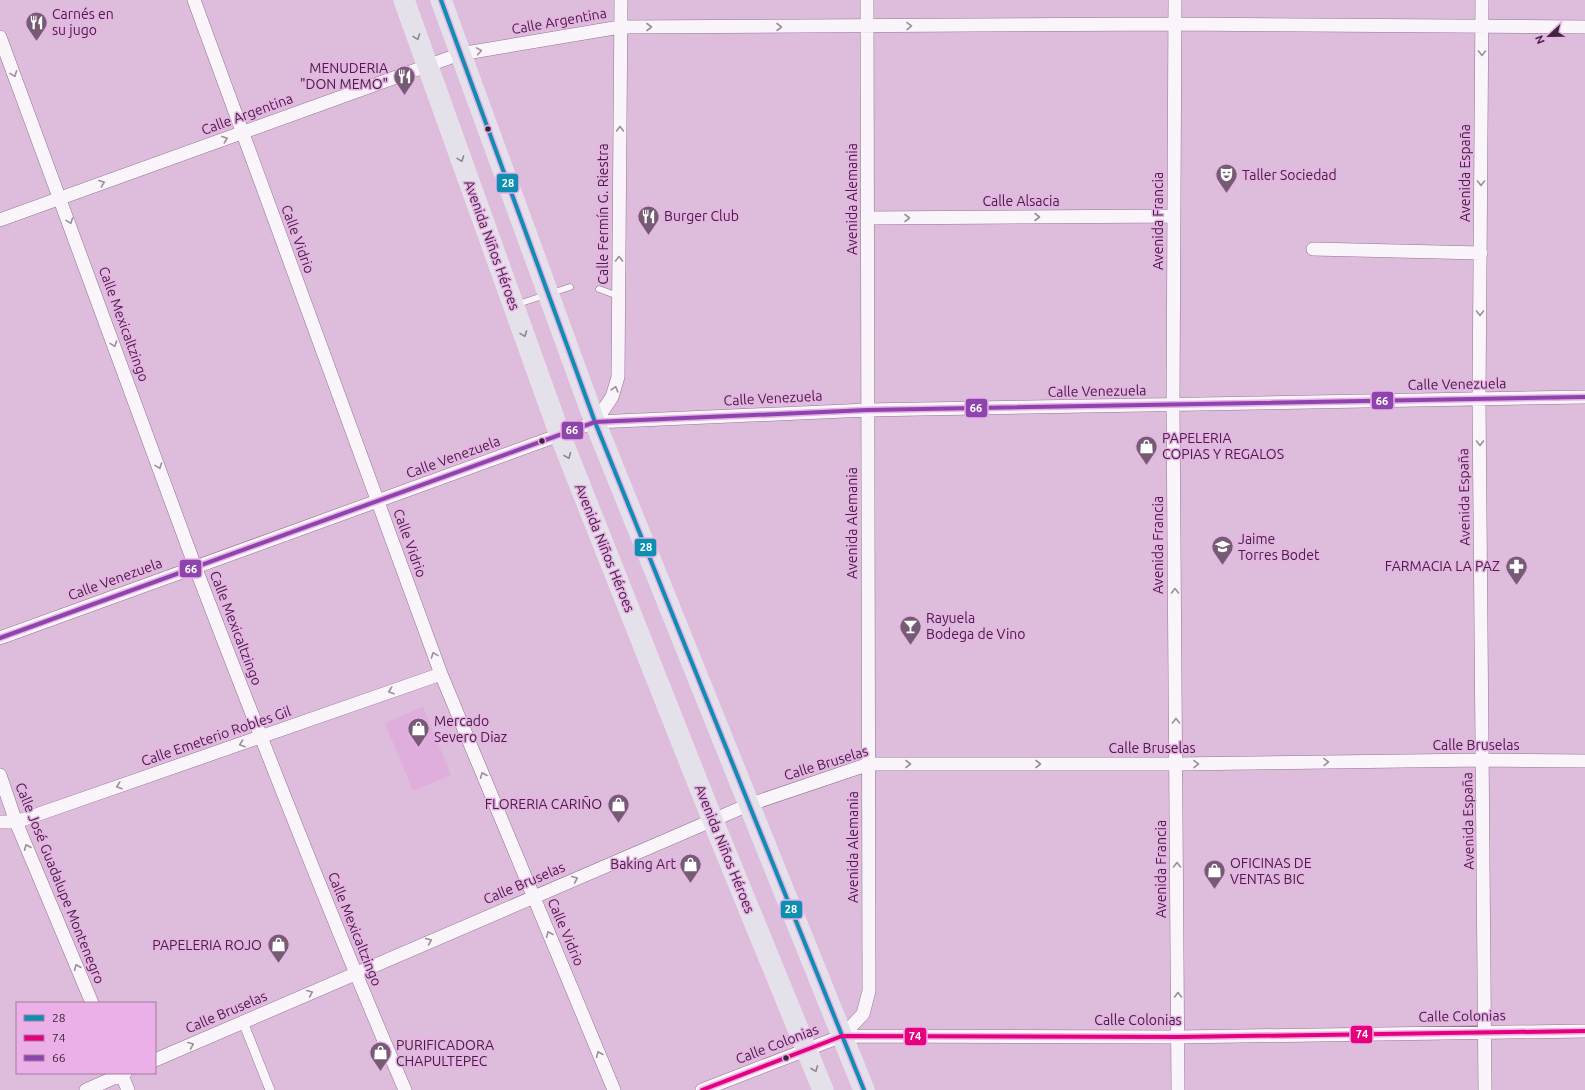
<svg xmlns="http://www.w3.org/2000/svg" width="1585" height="1090" font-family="Ubuntu,sans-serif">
<rect width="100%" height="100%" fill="#ddbddb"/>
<path fill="#e0aedd" d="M423 707 451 775 413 791 385 723Z"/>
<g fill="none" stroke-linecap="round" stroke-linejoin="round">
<defs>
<path id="service" d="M599 289 618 296
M515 305 570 287"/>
<path id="pedestrian" d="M243 1022 270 1090"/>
<path id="minor" d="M194 0 441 674 614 1090
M1175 0 1173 406 1178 1090
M1482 0 1479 399 1485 1090
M0 37C67 214 129 392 196 569 263 744 331 918 405 1090
M868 218 1174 216
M0 220 460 54 620 27 1175 24 1585 27
M1313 249 1481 253
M595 422 612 397 618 377 621 0
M0 638 595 422 867 410 1585 397
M0 775 16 822 92 1003
M0 822H16L441 674
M842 1036 863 1014 869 991 867 0
M155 1060 748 805 869 764H1176L1483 760 1585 761
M121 1073 128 1090
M86 1090 125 1073
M702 1090 842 1036 1178 1037 1585 1031"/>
<path id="primary" d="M404 0 560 435 713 821 823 1090
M441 0 595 422 864 1090"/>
</defs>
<use href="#service" stroke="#8f778d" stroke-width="7"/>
<use href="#pedestrian" stroke="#8f778d" stroke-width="10"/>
<use href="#minor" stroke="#8f778d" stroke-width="14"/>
<use href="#primary" stroke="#f0e1ef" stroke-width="21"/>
<use href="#service" stroke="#faf5fa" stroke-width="6"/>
<use href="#pedestrian" stroke="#faf5fa" stroke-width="9"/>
<use href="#minor" stroke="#faf5fa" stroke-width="13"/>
<use href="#primary" stroke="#e4e1ea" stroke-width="20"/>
<defs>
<path id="bus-1" d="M441 0 595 422 864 1090"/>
<path id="bus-2" d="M702 1090 842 1036 1178 1037 1585 1031"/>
<path id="bus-3" d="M0 638 595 422 867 410 1585 397"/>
</defs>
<use href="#bus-1" stroke="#eab0e7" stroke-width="7"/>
<use href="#bus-2" stroke="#eab0e7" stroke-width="7"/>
<use href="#bus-3" stroke="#eab0e7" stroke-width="7"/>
<use href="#bus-1" stroke="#0c8fb1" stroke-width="4"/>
<use href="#bus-2" stroke="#e5007d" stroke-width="4"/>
<use href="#bus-3" stroke="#8e44ad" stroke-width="4"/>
</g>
<defs><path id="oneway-chevron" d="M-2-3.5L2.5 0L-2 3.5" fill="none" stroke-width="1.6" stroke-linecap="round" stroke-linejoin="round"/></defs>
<g stroke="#9c8e9b">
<use href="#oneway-chevron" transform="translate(909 26) rotate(-1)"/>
<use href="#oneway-chevron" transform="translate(649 27)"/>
<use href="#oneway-chevron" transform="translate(779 27)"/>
<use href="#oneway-chevron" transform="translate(479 51) rotate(-10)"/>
<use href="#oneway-chevron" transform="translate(1482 53) rotate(90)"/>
<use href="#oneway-chevron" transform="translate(14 74) rotate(69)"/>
<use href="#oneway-chevron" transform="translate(620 129) rotate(-90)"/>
<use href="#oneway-chevron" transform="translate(225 139) rotate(-20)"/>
<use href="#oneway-chevron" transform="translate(102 183) rotate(-20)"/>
<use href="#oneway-chevron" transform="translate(1481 183) rotate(90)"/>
<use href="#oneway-chevron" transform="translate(1037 217)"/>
<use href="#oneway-chevron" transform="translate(907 218)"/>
<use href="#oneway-chevron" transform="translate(70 221) rotate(70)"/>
<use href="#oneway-chevron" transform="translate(619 259) rotate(-90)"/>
<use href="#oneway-chevron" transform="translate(1480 313) rotate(90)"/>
<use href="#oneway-chevron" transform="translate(114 344) rotate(70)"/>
<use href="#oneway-chevron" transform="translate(615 389) rotate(-74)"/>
<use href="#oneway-chevron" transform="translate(1480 443) rotate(89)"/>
<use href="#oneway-chevron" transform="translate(159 466) rotate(70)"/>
<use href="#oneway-chevron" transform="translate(1175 591) rotate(-90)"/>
<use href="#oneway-chevron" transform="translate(434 655) rotate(-110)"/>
<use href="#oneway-chevron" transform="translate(391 691) rotate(161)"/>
<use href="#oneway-chevron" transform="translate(1176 721) rotate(-90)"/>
<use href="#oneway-chevron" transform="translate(242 744) rotate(161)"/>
<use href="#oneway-chevron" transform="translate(1326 762) rotate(-1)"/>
<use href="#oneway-chevron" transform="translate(908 764)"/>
<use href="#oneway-chevron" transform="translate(1038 764)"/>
<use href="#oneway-chevron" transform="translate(1196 764) rotate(-1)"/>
<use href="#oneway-chevron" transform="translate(483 775) rotate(-113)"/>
<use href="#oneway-chevron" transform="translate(119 786) rotate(161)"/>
<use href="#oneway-chevron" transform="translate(27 847) rotate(-113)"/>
<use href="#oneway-chevron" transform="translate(1177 865) rotate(-90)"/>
<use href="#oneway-chevron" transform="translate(575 879) rotate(-23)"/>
<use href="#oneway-chevron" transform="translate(549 934) rotate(-113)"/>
<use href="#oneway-chevron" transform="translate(429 941) rotate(-23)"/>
<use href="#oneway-chevron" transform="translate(77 967) rotate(-113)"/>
<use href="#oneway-chevron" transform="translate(310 993) rotate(-23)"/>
<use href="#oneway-chevron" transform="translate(1178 995) rotate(-90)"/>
<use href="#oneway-chevron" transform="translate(191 1045) rotate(-23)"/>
<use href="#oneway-chevron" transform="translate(599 1054) rotate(-113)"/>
</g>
<g stroke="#908493">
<use href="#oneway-chevron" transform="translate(417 37) rotate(70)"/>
<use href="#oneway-chevron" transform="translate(461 159) rotate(70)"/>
<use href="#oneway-chevron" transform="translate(524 334) rotate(70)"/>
<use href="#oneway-chevron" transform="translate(568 456) rotate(68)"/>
<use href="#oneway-chevron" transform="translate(815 1069) rotate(68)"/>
</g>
<defs>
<symbol id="restaurant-pin" viewBox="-11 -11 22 30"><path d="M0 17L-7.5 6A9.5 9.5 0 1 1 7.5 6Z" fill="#755c74" stroke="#eab0e7"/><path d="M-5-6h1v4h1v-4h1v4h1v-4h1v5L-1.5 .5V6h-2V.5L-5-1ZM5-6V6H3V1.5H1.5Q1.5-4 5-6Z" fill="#fff"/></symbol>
<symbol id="theatre-pin" viewBox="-11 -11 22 30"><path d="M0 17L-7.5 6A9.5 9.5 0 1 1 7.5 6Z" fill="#755c74" stroke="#eab0e7"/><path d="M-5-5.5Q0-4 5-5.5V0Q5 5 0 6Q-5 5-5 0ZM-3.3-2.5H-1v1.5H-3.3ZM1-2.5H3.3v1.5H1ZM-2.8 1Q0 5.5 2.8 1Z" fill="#fff"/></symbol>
<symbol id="shop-pin" viewBox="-11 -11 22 30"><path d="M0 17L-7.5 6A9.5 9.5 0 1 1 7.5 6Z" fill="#755c74" stroke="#eab0e7"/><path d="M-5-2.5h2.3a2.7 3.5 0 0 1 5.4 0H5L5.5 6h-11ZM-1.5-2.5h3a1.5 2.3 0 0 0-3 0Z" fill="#fff"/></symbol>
<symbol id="school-pin" viewBox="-11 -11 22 30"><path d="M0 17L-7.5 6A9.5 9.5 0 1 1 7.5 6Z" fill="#755c74" stroke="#eab0e7"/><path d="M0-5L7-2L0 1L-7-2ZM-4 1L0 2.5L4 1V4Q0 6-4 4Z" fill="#fff"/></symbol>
<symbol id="pharmacy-pin" viewBox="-11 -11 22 30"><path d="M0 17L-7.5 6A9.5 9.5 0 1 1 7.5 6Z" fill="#755c74" stroke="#eab0e7"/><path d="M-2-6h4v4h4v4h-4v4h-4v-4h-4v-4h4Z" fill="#fff"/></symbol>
<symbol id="bar-pin" viewBox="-11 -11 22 30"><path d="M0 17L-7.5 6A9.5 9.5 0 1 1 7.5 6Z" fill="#755c74" stroke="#eab0e7"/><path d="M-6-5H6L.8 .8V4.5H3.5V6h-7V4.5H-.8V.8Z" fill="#fff"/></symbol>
</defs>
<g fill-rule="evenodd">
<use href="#restaurant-pin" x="24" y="10" width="25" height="34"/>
<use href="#restaurant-pin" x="392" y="64" width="25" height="34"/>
<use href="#theatre-pin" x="1214" y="162" width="25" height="34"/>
<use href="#restaurant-pin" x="636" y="204" width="25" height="34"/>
<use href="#shop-pin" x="1134" y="434" width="25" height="34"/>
<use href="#school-pin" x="1210" y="534" width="25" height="34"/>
<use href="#pharmacy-pin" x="1504" y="554" width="25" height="34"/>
<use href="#bar-pin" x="898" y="614" width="25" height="34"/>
<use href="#shop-pin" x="406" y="716" width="25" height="34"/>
<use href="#shop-pin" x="606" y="792" width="25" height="34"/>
<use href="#shop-pin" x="678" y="852" width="25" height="34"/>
<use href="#shop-pin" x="1202" y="858" width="25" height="34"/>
<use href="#shop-pin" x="266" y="932" width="25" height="34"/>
<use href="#shop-pin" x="368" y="1040" width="25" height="34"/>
</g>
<g fill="#3d273c" stroke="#eab0e7" stroke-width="1.5">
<circle cx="488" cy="129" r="3.5"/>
<circle cx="542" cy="441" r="3.5"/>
<circle cx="786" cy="1058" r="3.5"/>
</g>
<g text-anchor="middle" stroke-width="3" stroke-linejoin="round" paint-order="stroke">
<g font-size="14" fill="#3d273c" stroke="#eab0e7" text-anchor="start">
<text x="52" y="19">Carnés en<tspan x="52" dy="16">su jugo</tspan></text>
<text x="388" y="73" text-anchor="end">MENUDERIA<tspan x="388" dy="16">"DON MEMO"</tspan></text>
<text x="1242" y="180">Taller Sociedad</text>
<text x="664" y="221">Burger Club</text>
<text x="1162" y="443">PAPELERIA<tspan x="1162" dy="16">COPIAS Y REGALOS</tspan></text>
<text x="1238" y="544">Jaime<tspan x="1238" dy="16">Torres Bodet</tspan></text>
<text x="1500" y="571" text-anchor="end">FARMACIA LA PAZ</text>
<text x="926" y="623">Rayuela<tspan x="926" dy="16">Bodega de Vino</tspan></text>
<text x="434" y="726">Mercado<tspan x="434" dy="16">Severo Diaz</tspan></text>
<text x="602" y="809" text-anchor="end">FLORERIA CARIÑO</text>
<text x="1230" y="868">OFICINAS DE<tspan x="1230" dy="16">VENTAS BIC</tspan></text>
<text x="676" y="869" text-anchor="end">Baking Art</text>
<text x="262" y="950" text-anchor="end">PAPELERIA ROJO</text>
<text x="396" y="1050">PURIFICADORA<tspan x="396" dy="16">CHAPULTEPEC</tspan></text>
</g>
<g font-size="14" fill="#3d273c" stroke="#eab0e7">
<text transform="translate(559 21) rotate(-10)" y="5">Calle Argentina</text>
<text transform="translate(247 114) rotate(-20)" y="5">Calle Argentina</text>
<text transform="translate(1465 173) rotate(-90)" y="5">Avenida España</text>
<text transform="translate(852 199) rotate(-90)" y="5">Avenida Alemania</text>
<text x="1021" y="206">Calle Alsacia</text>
<text transform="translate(603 214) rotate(-90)" y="5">Calle Fermín G. Riestra</text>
<text transform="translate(1158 221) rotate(-90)" y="5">Avenida Francia</text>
<text transform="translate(298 239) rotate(70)" y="5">Calle Vidrio</text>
<text transform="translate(492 245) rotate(70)" y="5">Avenida Niños Héroes</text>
<text transform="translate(124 324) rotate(70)" y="5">Calle Mexicaltzingo</text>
<text transform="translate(1457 384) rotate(-1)" y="5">Calle Venezuela</text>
<text transform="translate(1097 391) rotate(-1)" y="5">Calle Venezuela</text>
<text transform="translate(773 398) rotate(-3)" y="5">Calle Venezuela</text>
<text transform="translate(453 457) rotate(-20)" y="5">Calle Venezuela</text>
<text transform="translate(1464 497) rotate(-91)" y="5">Avenida España</text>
<text transform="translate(852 523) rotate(-90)" y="5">Avenida Alemania</text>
<text transform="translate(410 543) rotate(70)" y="5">Calle Vidrio</text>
<text transform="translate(1158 545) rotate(-90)" y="5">Avenida Francia</text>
<text transform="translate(605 548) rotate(68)" y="5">Avenida Niños Héroes</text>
<text transform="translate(115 579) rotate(-20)" y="5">Calle Venezuela</text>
<text transform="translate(236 628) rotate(69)" y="5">Calle Mexicaltzingo</text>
<text transform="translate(216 736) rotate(-19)" y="5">Calle Emeterio Robles Gil</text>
<text x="1476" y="750">Calle Bruselas</text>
<text x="1152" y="753">Calle Bruselas</text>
<text transform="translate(826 763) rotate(-17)" y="5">Calle Bruselas</text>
<text transform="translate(1468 821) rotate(-91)" y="5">Avenida España</text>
<text transform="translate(853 847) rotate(-90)" y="5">Avenida Alemania</text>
<text transform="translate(725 849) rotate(68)" y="5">Avenida Niños Héroes</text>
<text transform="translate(1161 869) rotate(-90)" y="5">Avenida Francia</text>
<text transform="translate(60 883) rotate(68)" y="5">Calle José Guadalupe Montenegro</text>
<text transform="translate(524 883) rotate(-23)" y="5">Calle Bruselas</text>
<text transform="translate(355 929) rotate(68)" y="5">Calle Mexicaltzingo</text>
<text transform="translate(566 932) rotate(67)" y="5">Calle Vidrio</text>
<text transform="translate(226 1012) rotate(-23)" y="5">Calle Bruselas</text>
<text transform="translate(1462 1016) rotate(-1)" y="5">Calle Colonias</text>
<text x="1138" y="1025">Calle Colonias</text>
<text transform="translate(777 1044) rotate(-21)" y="5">Calle Colonias</text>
</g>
</g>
<g stroke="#eab0e7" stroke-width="1.5">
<rect x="496" y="173" width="23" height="20" rx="4" fill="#0c8fb1"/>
<rect x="1371" y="391" width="23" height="19" rx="4" fill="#8e44ad"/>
<rect x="965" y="398" width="23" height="20" rx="4" fill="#8e44ad"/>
<rect x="561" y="421" width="23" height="19" rx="4" fill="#8e44ad"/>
<rect x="634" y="538" width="23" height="19" rx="4" fill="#0c8fb1"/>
<rect x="179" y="559" width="23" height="19" rx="4" fill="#8e44ad"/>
<rect x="780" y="900" width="23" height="19" rx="4" fill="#0c8fb1"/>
<rect x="1350" y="1025" width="23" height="19" rx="4" fill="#e5007d"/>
<rect x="904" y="1027" width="23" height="19" rx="4" fill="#e5007d"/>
</g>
<g font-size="11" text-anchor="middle" font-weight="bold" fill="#fff">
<text x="508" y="187">28</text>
<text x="1382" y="405">66</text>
<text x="976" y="412">66</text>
<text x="572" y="434">66</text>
<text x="646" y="551">28</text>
<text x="191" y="573">66</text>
<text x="791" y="913">28</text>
<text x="1362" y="1038">74</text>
<text x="915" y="1040">74</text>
</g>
<rect x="16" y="1002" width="140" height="72" fill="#eab0e7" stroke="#a579a3"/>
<rect x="24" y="1015" width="20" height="6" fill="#0c8fb1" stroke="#a579a3"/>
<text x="52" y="1022" font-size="12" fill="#3d273c">28</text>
<rect x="24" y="1035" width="20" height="6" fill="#e5007d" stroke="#a579a3"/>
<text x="52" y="1042" font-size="12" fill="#3d273c">74</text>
<rect x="24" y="1055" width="20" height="6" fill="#8e44ad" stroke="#a579a3"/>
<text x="52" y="1062" font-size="12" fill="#3d273c">66</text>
<g transform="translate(1549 36) rotate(248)" stroke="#eab0e7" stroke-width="3" paint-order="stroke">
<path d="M0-3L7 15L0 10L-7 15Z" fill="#3d273c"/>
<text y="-6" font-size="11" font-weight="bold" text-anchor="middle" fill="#3d273c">N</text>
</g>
</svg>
